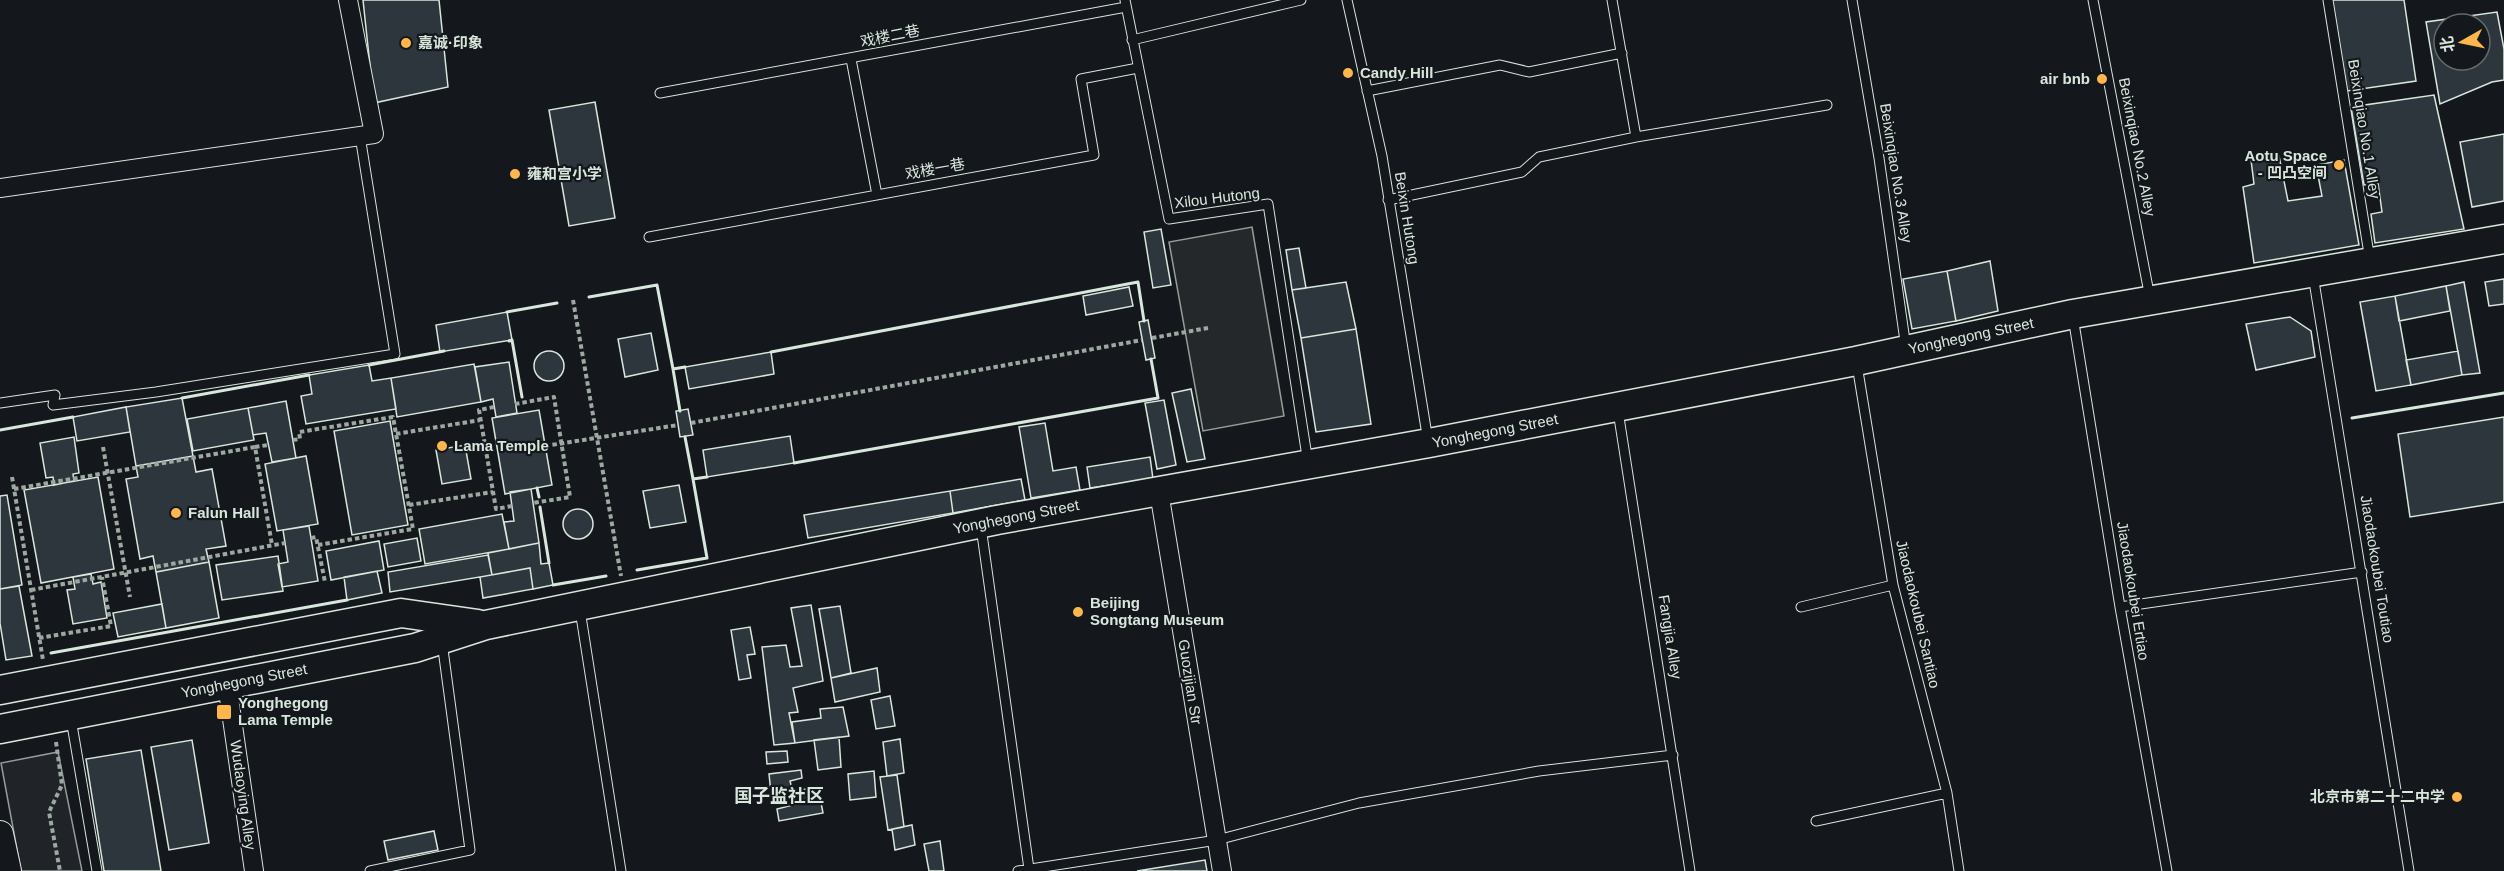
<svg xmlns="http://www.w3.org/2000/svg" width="2504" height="871" font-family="Helvetica,'Noto Sans SC',sans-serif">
<rect width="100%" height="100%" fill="#14181c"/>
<path fill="#202428" stroke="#939e99" stroke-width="1.5" d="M58 752 82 871H21L1 763Z"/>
<path fill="#24282b" stroke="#939e99" stroke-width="1.5" d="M1252 227 1284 416 1203 431 1169 242Z"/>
<path fill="#2c363c" stroke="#d8e6dc" stroke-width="1.5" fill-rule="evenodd" d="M363 0H439L448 87 374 103Z
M2332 0H2404L2416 81 2347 91Z
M2497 12 2504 49V80L2492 82 2440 104 2426 22ZM2444 24H2480V60H2444Z
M2434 95 2464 229 2375 243 2371 214 2382 212 2378 183 2364 185 2351 107Z
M595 102 615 218 569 226 549 110Z
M2504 134V201L2472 207 2460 142Z
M2279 156 2288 201 2322 196 2316 165 2344 160 2359 245 2254 263 2243 187 2254 184 2251 160Z
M1161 229 1171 285 1153 288 1144 232Z
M1299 248 1306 288 1292 290 1286 250Z
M1990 261 1998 311 1956 321 1947 271Z
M1947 271 1956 321 1912 329 1903 279Z
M2504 279V304L2489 306 2485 282Z
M1346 282 1356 329 1301 338 1292 290Z
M2464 282 2480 373 2462 375 2446 286Z
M2446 286 2450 311 2399 321 2395 296Z
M1129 287 1133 306 1086 315 1083 296Z
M2395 296 2411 385 2376 391 2360 302Z
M507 312 512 340 440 352 436 325Z
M2290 317 2311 331 2315 357 2256 370 2246 324Z
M1148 320 1155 358 1146 360 1139 322Z
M1356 329 1371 424 1316 432 1301 338Z
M651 333 658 370 625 377 618 339Z
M534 366a15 15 0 1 1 30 0a15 15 0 1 1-30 0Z
M2458 351 2462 375 2411 385 2406 360Z
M771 352 774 374 689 389 685 367Z
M509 362 517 413 496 417 493 399 481 402 475 367Z
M474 364 481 402 397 417 391 378Z
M369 365 372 381 391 378 396 409 306 424 301 396 312 394 309 375Z
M1191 389 1205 459 1187 462 1172 393Z
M182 398 193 456 136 466 126 407Z
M1164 400 1176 465 1157 469 1145 403Z
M286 401 296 458 272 462 266 433 253 435 248 408Z
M126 407 130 432 77 441 73 417Z
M248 408 254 440 193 451 187 419Z
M688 409 693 435 680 437 676 411Z
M539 410 552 485 505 494 492 418Z
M2504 417V502L2410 517 2398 434Z
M390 421 408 525 352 535 334 431Z
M1045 423 1053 471 1076 467 1080 490 1031 498 1019 427Z
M790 436 794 463 707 477 703 450Z
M74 437 79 473 73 474 74 481 54 485 53 477 46 478 40 443Z
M465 445 471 479 442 484 436 450Z
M193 456 196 472 212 469 226 546 206 549 209 562 156 572 153 556 140 559 126 479 138 477 136 466Z
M306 456 318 524 277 531 265 464Z
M1150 457 1153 479 1090 488 1087 467Z
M98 477 114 569 41 583 24 490Z
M1021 479 1025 500 953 513 950 491Z
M679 485 686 522 650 528 643 491Z
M531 489 539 543 509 549 504 522 514 521 510 492Z
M950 491 953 513 808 538 804 515Z
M7 495 22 585 0 589V496Z
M563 524a15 15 0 1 1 30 0a15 15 0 1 1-30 0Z
M502 514 509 549 425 564 419 529Z
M309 526 318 581 282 587 278 564 288 562 283 530Z
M417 538 421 561 388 567 384 544Z
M379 541 384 570 331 580 326 551Z
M539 543 541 564 549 563 553 585 533 589 530 568 492 575 488 553Z
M488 555 492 575 390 592 388 572Z
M278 556 283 591 222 600 216 565Z
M209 562 219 618 166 628 156 572Z
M530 568 533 589 483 598 480 577Z
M377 571 382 593 347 600 344 577Z
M91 574 93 584 101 582 107 618 73 624 67 590 75 589 73 577Z
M19 586 32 656 6 660 0 623V589Z
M162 604 166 628 118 637 113 613Z
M811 605 823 681 793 688 798 712 789 713 795 743 774 745 762 647 786 645 790 667 802 666 791 608Z
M840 606 851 673 831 678 819 609Z
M750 627 755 654 747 655 751 678 739 680 731 630Z
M877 668 880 692 835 702 831 678Z
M890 696 895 726 876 729 871 700Z
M843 707 849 736 795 743 792 722 821 718 820 709Z
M839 737 841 767 818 770 814 740Z
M900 739 904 773 887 776 883 742Z
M192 740 209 843 169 850 151 747Z
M141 750 161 871H104L86 759Z
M787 751 788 762 767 764 766 752Z
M801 770 802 778 790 781 792 789 771 793 769 774Z
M874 771 876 797 850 800 848 774Z
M897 775 904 827 888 830 880 777Z
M818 787 823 813 779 821 777 809 801 803V790Z
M912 825 915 845 895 850 892 829Z
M434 831 438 850 388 860 384 841Z
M940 841 944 871H929L924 844Z
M1205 860 1207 871H1137Z"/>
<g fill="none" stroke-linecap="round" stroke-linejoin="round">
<defs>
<path id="lane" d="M1125 0 1169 219 1268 204 1308 463
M1347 0 1382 156 1428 441
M1612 0 1636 137 1827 105
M1852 0 1879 158 1906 348
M2093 0 2150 298
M2328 0 2370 260
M1132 40 1301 0
M851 59 877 195
M1367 91 1500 65 1529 72 1622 53
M660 93 1126 7
M1388 200 1522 172 1539 157 1636 137
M649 237 1094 155 1081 79 1138 68
M2313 275 2409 871
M2073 317 2120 607 2167 871
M1857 365 1893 585 1947 793 1959 871
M0 403 55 395 53 405 156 392 395 354 360 136
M1618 411 1690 871
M981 527 1029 869
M1801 607 1893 585
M2120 607 2362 572
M580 610 621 871
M71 719 97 871
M1816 821 1947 793
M370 871 470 850 442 642
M1018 871 1217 840 1359 803 1539 771 1673 755"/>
<path id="street" d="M0 188 374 134 348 0
M1159 492 1222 871
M227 684 254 871"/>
<path id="secondary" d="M0 834 8 871"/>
<path id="primary" d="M0 690 401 613 478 624
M0 729 415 648 486 625 997 520 1429 443 1856 361 2073 314 2504 239"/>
</defs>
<use href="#lane" stroke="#d8e6dc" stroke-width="11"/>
<use href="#street" stroke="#d8e6dc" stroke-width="20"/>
<use href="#secondary" stroke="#d8e6dc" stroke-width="28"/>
<use href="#primary" stroke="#d8e6dc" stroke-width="31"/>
<path stroke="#9da8a2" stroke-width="4" stroke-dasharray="4.5 3" stroke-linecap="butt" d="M573 300 621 576
M1152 338 1208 328
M515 404 554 397 570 497 533 503
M494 407 479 410 496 509 512 506
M691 423 1142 340
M396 434 480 420
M293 440 300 439 299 432 393 417 413 529 318 545
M545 446 678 425
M103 447 130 597
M255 447 268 445
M12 477 43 660
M14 489 255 447 272 545
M409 505 493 492
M311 538 316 537 325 582
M31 590 285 543
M39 638 111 626 102 577
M56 742 62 785 49 812 60 871"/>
<use href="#lane" stroke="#14181c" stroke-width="9"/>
<use href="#street" stroke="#14181c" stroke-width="18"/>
<use href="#secondary" stroke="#14181c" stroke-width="26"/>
<use href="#primary" stroke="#14181c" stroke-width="28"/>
<path stroke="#d8e6dc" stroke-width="3" d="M589 297 657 285 673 369 685 367
M507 312 557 303
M509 341 512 340 522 397
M771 352 1138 282 1144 321
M369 365 444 351
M673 369 680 411
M182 398 309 375
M2352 418 2504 393
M0 430 73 417
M685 437 693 479
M794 463 1158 398 1151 359
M537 488 539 497
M540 507 549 563
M637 570 707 558 693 479 707 477
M553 585 606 576
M51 653 347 600"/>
</g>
<g fill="#ffb74d" stroke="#14181c" stroke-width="2">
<circle cx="406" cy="43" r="6"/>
<circle cx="1348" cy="73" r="6"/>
<circle cx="2102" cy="79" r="6"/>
<circle cx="2339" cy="165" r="6"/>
<circle cx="515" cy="174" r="6"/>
<circle cx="442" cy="446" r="6"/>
<circle cx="176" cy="513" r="6"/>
<circle cx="1078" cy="612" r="6"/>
<rect x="216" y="704" width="16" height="16" rx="3"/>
<circle cx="2457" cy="797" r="6"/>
</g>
<g text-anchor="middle" stroke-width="4.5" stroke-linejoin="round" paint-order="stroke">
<g font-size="15" fill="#d8e6dc" stroke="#14181c">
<text transform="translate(890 36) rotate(-11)" y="5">戏楼二巷</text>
<text transform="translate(2364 129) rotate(81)" y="5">Beixinqiao No.1 Alley</text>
<text transform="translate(2137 147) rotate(79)" y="5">Beixinqiao No.2 Alley</text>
<text transform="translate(935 169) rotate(-10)" y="5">戏楼一巷</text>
<text transform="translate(1896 173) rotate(81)" y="5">Beixinqiao No.3 Alley</text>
<text transform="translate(1217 198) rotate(-7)" y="5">Xilou Hutong</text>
<text transform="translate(1407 218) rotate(81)" y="5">Beixin Hutong</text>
<text transform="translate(1971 336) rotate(-12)" y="5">Yonghegong Street</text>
<text transform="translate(1495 431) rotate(-11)" y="5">Yonghegong Street</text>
<text transform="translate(1016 517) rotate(-11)" y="5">Yonghegong Street</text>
<text transform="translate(2377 569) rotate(81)" y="5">Jiaodaokoubei Toutiao</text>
<text transform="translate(2133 591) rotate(81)" y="5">Jiaodaokoubei Ertiao</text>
<text transform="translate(1918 614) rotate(77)" y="5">Jiaodaokoubei Santiao</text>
<text transform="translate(1670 637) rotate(81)" y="5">Fangjia Alley</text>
<text transform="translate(244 681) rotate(-11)" y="5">Yonghegong Street</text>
<text transform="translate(1190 682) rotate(81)" y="5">Guozijian Str</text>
<text transform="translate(243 795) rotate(82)" y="5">Wudaoying Alley</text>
</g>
<g font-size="15" font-weight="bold" fill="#d8e6dc" stroke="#14181c" text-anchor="start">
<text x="418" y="48">嘉诚·印象</text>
<text x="1360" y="78">Candy Hill</text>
<text x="2090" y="84" text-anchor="end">air bnb</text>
<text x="2327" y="161" text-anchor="end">Aotu Space<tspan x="2327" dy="17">- 凹凸空间</tspan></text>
<text x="527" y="179">雍和宫小学</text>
<text x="454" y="451">Lama Temple</text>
<text x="188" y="518">Falun Hall</text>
<text x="1090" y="608">Beijing<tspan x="1090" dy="17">Songtang Museum</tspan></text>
<text x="238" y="708">Yonghegong<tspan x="238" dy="17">Lama Temple</tspan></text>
<text x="2445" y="802" text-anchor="end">北京市第二十二中学</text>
</g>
<g font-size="18" font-weight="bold" fill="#d8e6dc" stroke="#14181c">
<text x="779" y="802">国子监社区</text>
</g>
</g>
<g transform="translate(2462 42) rotate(261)"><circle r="28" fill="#14181c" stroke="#626a69" stroke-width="1.5"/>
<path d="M0-4.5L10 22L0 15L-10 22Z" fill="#ffb74d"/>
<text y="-9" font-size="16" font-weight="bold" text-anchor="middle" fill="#d8e6dc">北</text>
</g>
</svg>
